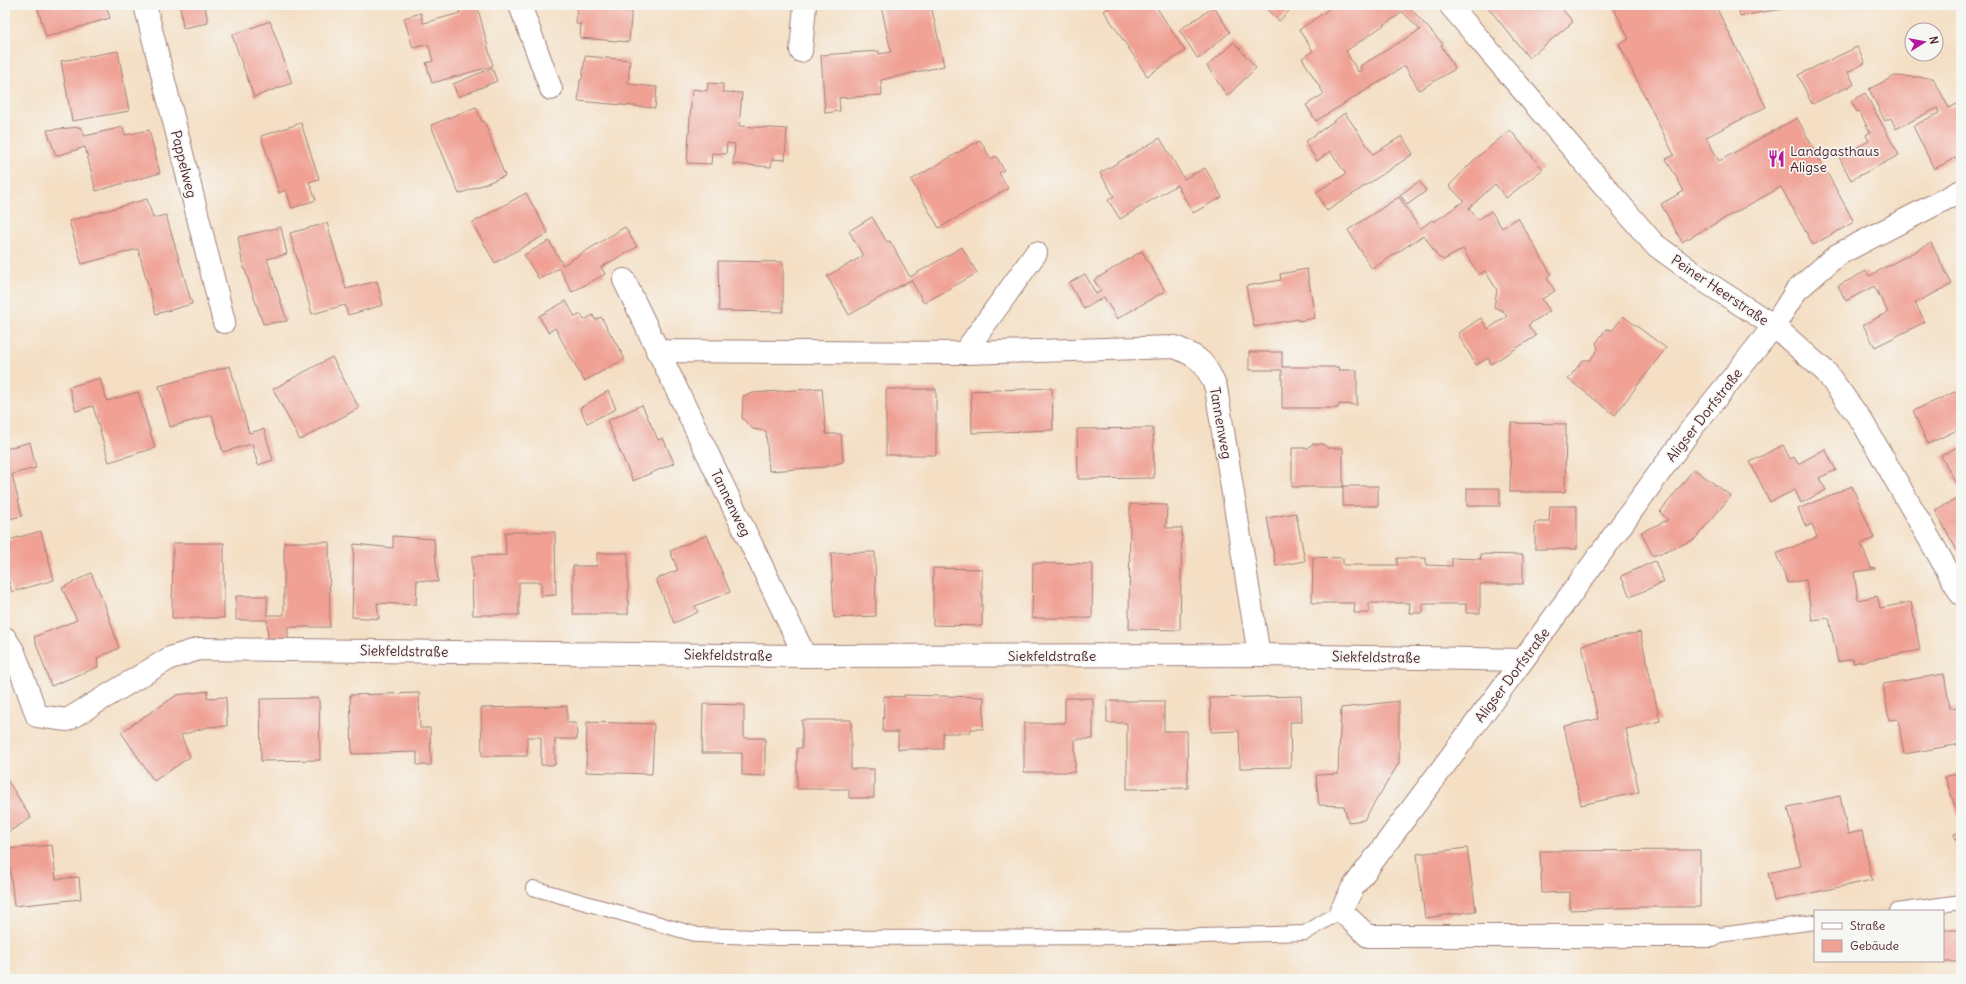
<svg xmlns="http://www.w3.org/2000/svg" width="1966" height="984" font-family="Delius,sans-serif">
<rect width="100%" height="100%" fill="#f6f6f2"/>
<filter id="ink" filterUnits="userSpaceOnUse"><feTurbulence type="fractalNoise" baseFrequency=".025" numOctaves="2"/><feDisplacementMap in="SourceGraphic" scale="8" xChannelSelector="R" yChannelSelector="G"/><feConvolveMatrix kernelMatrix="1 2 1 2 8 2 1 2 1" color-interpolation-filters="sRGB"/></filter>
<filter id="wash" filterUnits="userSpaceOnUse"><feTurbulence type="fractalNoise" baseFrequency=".012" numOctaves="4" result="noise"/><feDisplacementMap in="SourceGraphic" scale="16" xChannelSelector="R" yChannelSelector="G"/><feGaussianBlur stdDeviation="0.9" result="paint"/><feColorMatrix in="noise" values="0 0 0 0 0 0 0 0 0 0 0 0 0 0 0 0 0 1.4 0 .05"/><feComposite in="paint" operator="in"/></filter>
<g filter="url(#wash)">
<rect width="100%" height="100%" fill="#f4dfc4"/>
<g id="blocks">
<path fill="#f0a194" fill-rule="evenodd" d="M37 5H106L110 18 46 37Z
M180 5H205L208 23 183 28Z
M477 5 493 66 432 83 426 63 433 61 428 44 413 48 404 18 421 13 423 23 428 22 460 13 459 10Z
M577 5H632L629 42 580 38 581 24H576Z
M881 5H931L944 66 881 80 882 95 839 98 840 111 825 113 821 55 879 51V54L891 52Z
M1114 5H1155L1185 51 1147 76 1104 11Z
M1262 5H1295L1279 21Z
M1335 5H1356L1357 7 1360 5H1407L1443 44 1441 45 1455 69 1419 90 1405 66 1316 121 1306 105 1324 94 1302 58 1313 51 1299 30ZM1403 12 1420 30 1360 66 1362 70 1358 72 1346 51Z
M1486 5H1559L1573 22 1529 58Z
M1612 5H1715L1766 107 1706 137 1719 161 1797 118 1854 222 1813 245 1781 187 1682 242 1661 204 1684 191 1666 159 1674 155 1619 44 1629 39Z
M1738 5H1801V6L1740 16Z
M1214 7 1230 32 1198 59 1179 30Z
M270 21 292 83 254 97 232 35Z
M1234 42 1256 68 1227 96 1207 66Z
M1857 47 1865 63 1848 72 1854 84 1812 104 1798 75Z
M118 51 129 111 72 121 61 61Z
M585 56 630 60 628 84 657 87 655 108 578 101 580 80H582Z
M492 68 497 81 458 97 453 84Z
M1895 76 1933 78 1949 108 1961 102V155L1934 169 1913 126 1939 113 1937 108 1896 129 1891 118 1885 121 1869 89Z
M708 83 723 84V92L742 93 739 126 787 129 785 160 772 159 771 167 733 164 735 144 727 143 726 154 712 153 711 164 687 163 692 89 707 91Z
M1865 93 1899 155 1851 180 1839 157 1869 141 1866 135 1870 132 1859 111 1857 112 1851 101Z
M476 107 482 122 484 121 505 176 459 194 431 125Z
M1345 113 1373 154 1402 136 1413 154 1327 211 1316 192 1346 174 1330 151 1317 161 1305 142Z
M301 123 319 179 309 182 316 200 292 208 286 190 279 193 261 136Z
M80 127 85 136 123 127 125 135 149 130 160 173 96 191 85 147 56 156 47 130Z
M1510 130 1543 169 1506 198 1495 184 1469 208 1478 220 1491 211 1502 228 1518 218 1551 274 1547 278 1555 291 1542 299 1550 311 1528 325 1536 336 1491 364 1488 358 1476 365 1459 336 1460 332 1481 318 1488 329 1507 316 1503 311 1494 307 1497 290 1485 271 1479 275 1463 249 1444 260 1438 257 1424 235 1372 269 1348 230 1399 197 1420 229 1432 220 1434 222 1464 201 1449 186 1474 160Z
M1160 138 1184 179 1205 168 1222 197 1193 213 1177 185 1120 219 1108 200 1114 196 1100 173Z
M980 140 991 159 996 156 1004 170 999 173 1008 188 939 228 911 180Z
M1419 181 1426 191 1407 205 1400 195Z
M526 193 548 233 495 263 472 223Z
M147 199 153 218 166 215 192 304 156 314 138 249 82 264 69 221Z
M872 217 887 242 890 241 910 277 962 247 977 273 924 303 911 280 849 315 827 276 863 256 849 231Z
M327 223 346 289 377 281 383 305 348 315 345 305 312 314 290 233Z
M281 227 287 254 267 259 287 321 263 324 242 261 238 237Z
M625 227 637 247 601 267 605 274 572 292 559 268 539 279 524 255 549 241 563 265Z
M1931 243 1952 284 1915 303 1925 322 1875 347 1863 325 1888 312 1874 286 1846 301 1838 286 1866 271 1869 276Z
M1142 251 1165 291 1117 319 1104 297 1084 309 1069 283 1085 274 1096 294 1101 291 1094 280Z
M718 261 783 262V312L719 311Z
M1307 269 1315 318 1298 321V319L1254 327 1246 286 1281 280 1280 274Z
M566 301 575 317 581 314 584 320 593 315 595 320 601 317 625 359 584 381 555 328 548 332 539 316Z
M1623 316 1666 348 1615 415 1568 379 1583 360H1590L1598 349 1596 343 1606 329 1613 330Z
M1249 352H1282V367H1339L1338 370H1357V405L1339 404 1338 408H1282V370H1249Z
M332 357 359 408 300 440 273 389Z
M230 366 249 433 264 429 273 460 258 465 252 444 223 452 212 415 170 427 159 386Z
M100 378 107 401 138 392 155 448 109 462 93 406 76 411 69 387Z
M822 388 826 434H841L843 462 825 467 769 471 766 431 753 429 742 418 743 396 753 393Z
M1052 388 1053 430 972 433 971 391Z
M886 389H936V455H886Z
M1961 389V428L1928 444 1913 411Z
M608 391 616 409 587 423 580 408Z
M642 405 658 440 663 438 674 463 633 481 607 421Z
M1511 423 1566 424 1565 492H1510Z
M1153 428 1154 478 1078 479 1077 429Z
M30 442 36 468 12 474 22 516 5 520V449Z
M1312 444H1323L1328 448H1343V487H1292V448H1308Z
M1783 445 1790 459 1794 457 1798 464 1825 449 1836 470 1819 478 1826 490 1801 503 1795 490 1770 502 1750 462Z
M1961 445V492L1941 456Z
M1694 469 1731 496 1694 540 1653 556 1641 532 1668 520 1660 512Z
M1343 486H1378V506H1343Z
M1852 486 1874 538 1861 544 1871 568 1874 567 1875 569 1854 572 1858 600 1877 596 1880 608 1911 602 1920 650 1853 663V659L1838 662 1829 618 1812 620 1806 580 1788 583 1776 554 1817 537 1812 524 1806 527 1798 509Z
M1467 488H1500V506H1467Z
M1961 497V558L1935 510Z
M1130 504 1167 505 1166 528H1182L1180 630 1129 629Z
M1550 506H1577V549H1535V522H1549Z
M1296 513 1305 561 1276 566 1267 518Z
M41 531 54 580 12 592 5 569V541Z
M505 532H555L556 595 541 596V582H519V615H473L472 556 506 555Z
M707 535 730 592 695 606 698 612 674 623 656 579 678 570 670 551Z
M393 536 434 539 438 582 417 580 416 605 377 603 379 619 352 617 354 544 393 548Z
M284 542H329L330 627H288V640H268L267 620H236V596H267V615H284Z
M173 543H224V618H172Z
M875 552 876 616 834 618 831 553Z
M597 553H628V614H573V566H597Z
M1480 554 1523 555V584H1480V613H1466V604H1423V613H1409L1410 603H1369V613H1354L1355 603H1312L1313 557 1343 558V565H1397V558H1426V565L1452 566V558L1481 559Z
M1655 561 1664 582 1630 597 1621 576Z
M1033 563 1093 564 1092 618H1032Z
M933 568 982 569V626L933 625Z
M91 573 104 602 119 648 97 658 98 667 51 686 34 637 77 620 62 588Z
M1640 632 1660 721 1626 729 1639 792 1581 805 1564 726 1598 719 1582 645Z
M1944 674 1950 708 1959 707 1961 719V744L1904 754 1898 719 1889 720 1883 684Z
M208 691 207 698 226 697 227 726 208 727 181 735 190 757 154 781 121 732 177 695Z
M419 693 420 728H430L431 765H417V752L352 754 350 695Z
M904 695 984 697 983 729H971L970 733H943V749H898V732H883L884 696 904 697Z
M1301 696 1302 722H1290L1291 767 1240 768 1239 731 1211 732 1210 698Z
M319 698 320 760 261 761 260 699Z
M1065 698H1093V739H1075V772H1024V723H1065Z
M1107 701H1164V731H1187L1188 788 1127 789V723H1107Z
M1399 701V763L1364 820 1348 822 1344 806 1319 805 1316 775 1338 774 1341 708Z
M703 704 744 705V738H765V776L742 775V753H702Z
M567 706V723H576L577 739H555V765H541V737H527V756H482L481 708Z
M802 720H851V769H874V798H849V789H797V748H802Z
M587 722 654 724 652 774 586 772Z
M1961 772V824L1945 777Z
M5 776 31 818 5 834Z
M1840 796 1848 834 1862 831 1872 880 1774 901 1768 873 1801 866 1788 807Z
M1961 832V854L1954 834Z
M52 845 56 879 79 877 81 899 14 906 8 849Z
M1467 848 1476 911 1425 918 1417 854Z
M1700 850V907H1642L1570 910V892L1542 893 1540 851Z
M1943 930H1961V962H1943Z"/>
</g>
</g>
<g filter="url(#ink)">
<use href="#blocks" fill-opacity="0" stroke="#9f7f78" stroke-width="1"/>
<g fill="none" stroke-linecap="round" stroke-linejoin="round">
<defs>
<path id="lane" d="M533 888 698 935 780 938 1170 937 1305 933 1341 911
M1897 911 1961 902
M1712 936 1815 922"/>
<path id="street" d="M145 5 224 322
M520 5 551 89
M801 51 805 5
M624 280 805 656
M657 351 964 353 1175 347C1200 357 1206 363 1216 388L1259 655
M964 353 1036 253
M5 638 14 652 37 716 67 720 170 658 199 649 805 656 1259 655 1523 660
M1712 936H1368L1341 911 1352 889 1523 660 1692 428 1774 326 1796 291 1837 255 1961 191"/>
<path id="secondary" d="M1450 5 1654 244 1706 282 1774 326 1826 372 1863 423 1961 594"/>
</defs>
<use href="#lane" stroke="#9f7f78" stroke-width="16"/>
<use href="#street" stroke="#9f7f78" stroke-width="24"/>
<use href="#secondary" stroke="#9f7f78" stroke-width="24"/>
<use href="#lane" stroke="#fff" stroke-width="14"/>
<use href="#street" stroke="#fff" stroke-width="22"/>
<use href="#secondary" stroke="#fff" stroke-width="22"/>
</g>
</g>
<defs>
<symbol id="restaurant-bare" viewBox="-9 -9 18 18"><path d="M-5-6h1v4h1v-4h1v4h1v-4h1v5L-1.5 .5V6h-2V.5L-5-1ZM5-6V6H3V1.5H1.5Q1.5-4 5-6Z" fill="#b5179e" stroke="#f6f6f2" stroke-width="2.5" paint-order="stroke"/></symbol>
</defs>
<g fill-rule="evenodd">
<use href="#restaurant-bare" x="1764" y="146" width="25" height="25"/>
</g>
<g text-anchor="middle" stroke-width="3.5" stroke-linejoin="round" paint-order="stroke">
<g font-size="14" fill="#4a1f2b" stroke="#f6f6f2" text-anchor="start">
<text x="1790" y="156">Landgasthaus<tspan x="1790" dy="16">Aligse</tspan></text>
</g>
<g font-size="14" fill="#4a1f2b" stroke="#f6f6f2">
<text transform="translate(184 164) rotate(76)" y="5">Pappelweg</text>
<text transform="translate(1720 290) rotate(34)" y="5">Peiner Heerstraße</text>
<text transform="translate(1704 415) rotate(-52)" y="5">Aligser Dorfstraße</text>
<text transform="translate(1221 423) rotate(80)" y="5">Tannenweg</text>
<text transform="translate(731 503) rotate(64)" y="5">Tannenweg</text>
<text transform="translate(404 651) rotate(1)" y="5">Siekfeldstraße</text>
<text transform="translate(728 655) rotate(1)" y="5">Siekfeldstraße</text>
<text x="1052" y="661">Siekfeldstraße</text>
<text transform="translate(1376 657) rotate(1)" y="5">Siekfeldstraße</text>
<text transform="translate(1512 675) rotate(-53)" y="5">Aligser Dorfstraße</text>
</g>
</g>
<rect width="1966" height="984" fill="none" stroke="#f6f6f2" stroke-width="20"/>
<rect x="1814" y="910" width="130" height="52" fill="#f6f6f2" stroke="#b1a0a2"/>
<rect x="1822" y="923" width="20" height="6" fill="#ffffff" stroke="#b1a0a2"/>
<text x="1850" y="930" font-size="12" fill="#4a1f2b">Straße</text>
<rect x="1822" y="940" width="20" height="12" fill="#f0a194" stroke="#b1a0a2"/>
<text x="1850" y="950" font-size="12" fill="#4a1f2b">Gebäude</text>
<g transform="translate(1924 42) rotate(79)"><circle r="19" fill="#f6f6f2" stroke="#b1a0a2"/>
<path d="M0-3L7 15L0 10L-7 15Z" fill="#b5179e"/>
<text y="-6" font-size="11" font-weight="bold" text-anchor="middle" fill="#4a1f2b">N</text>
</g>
</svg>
